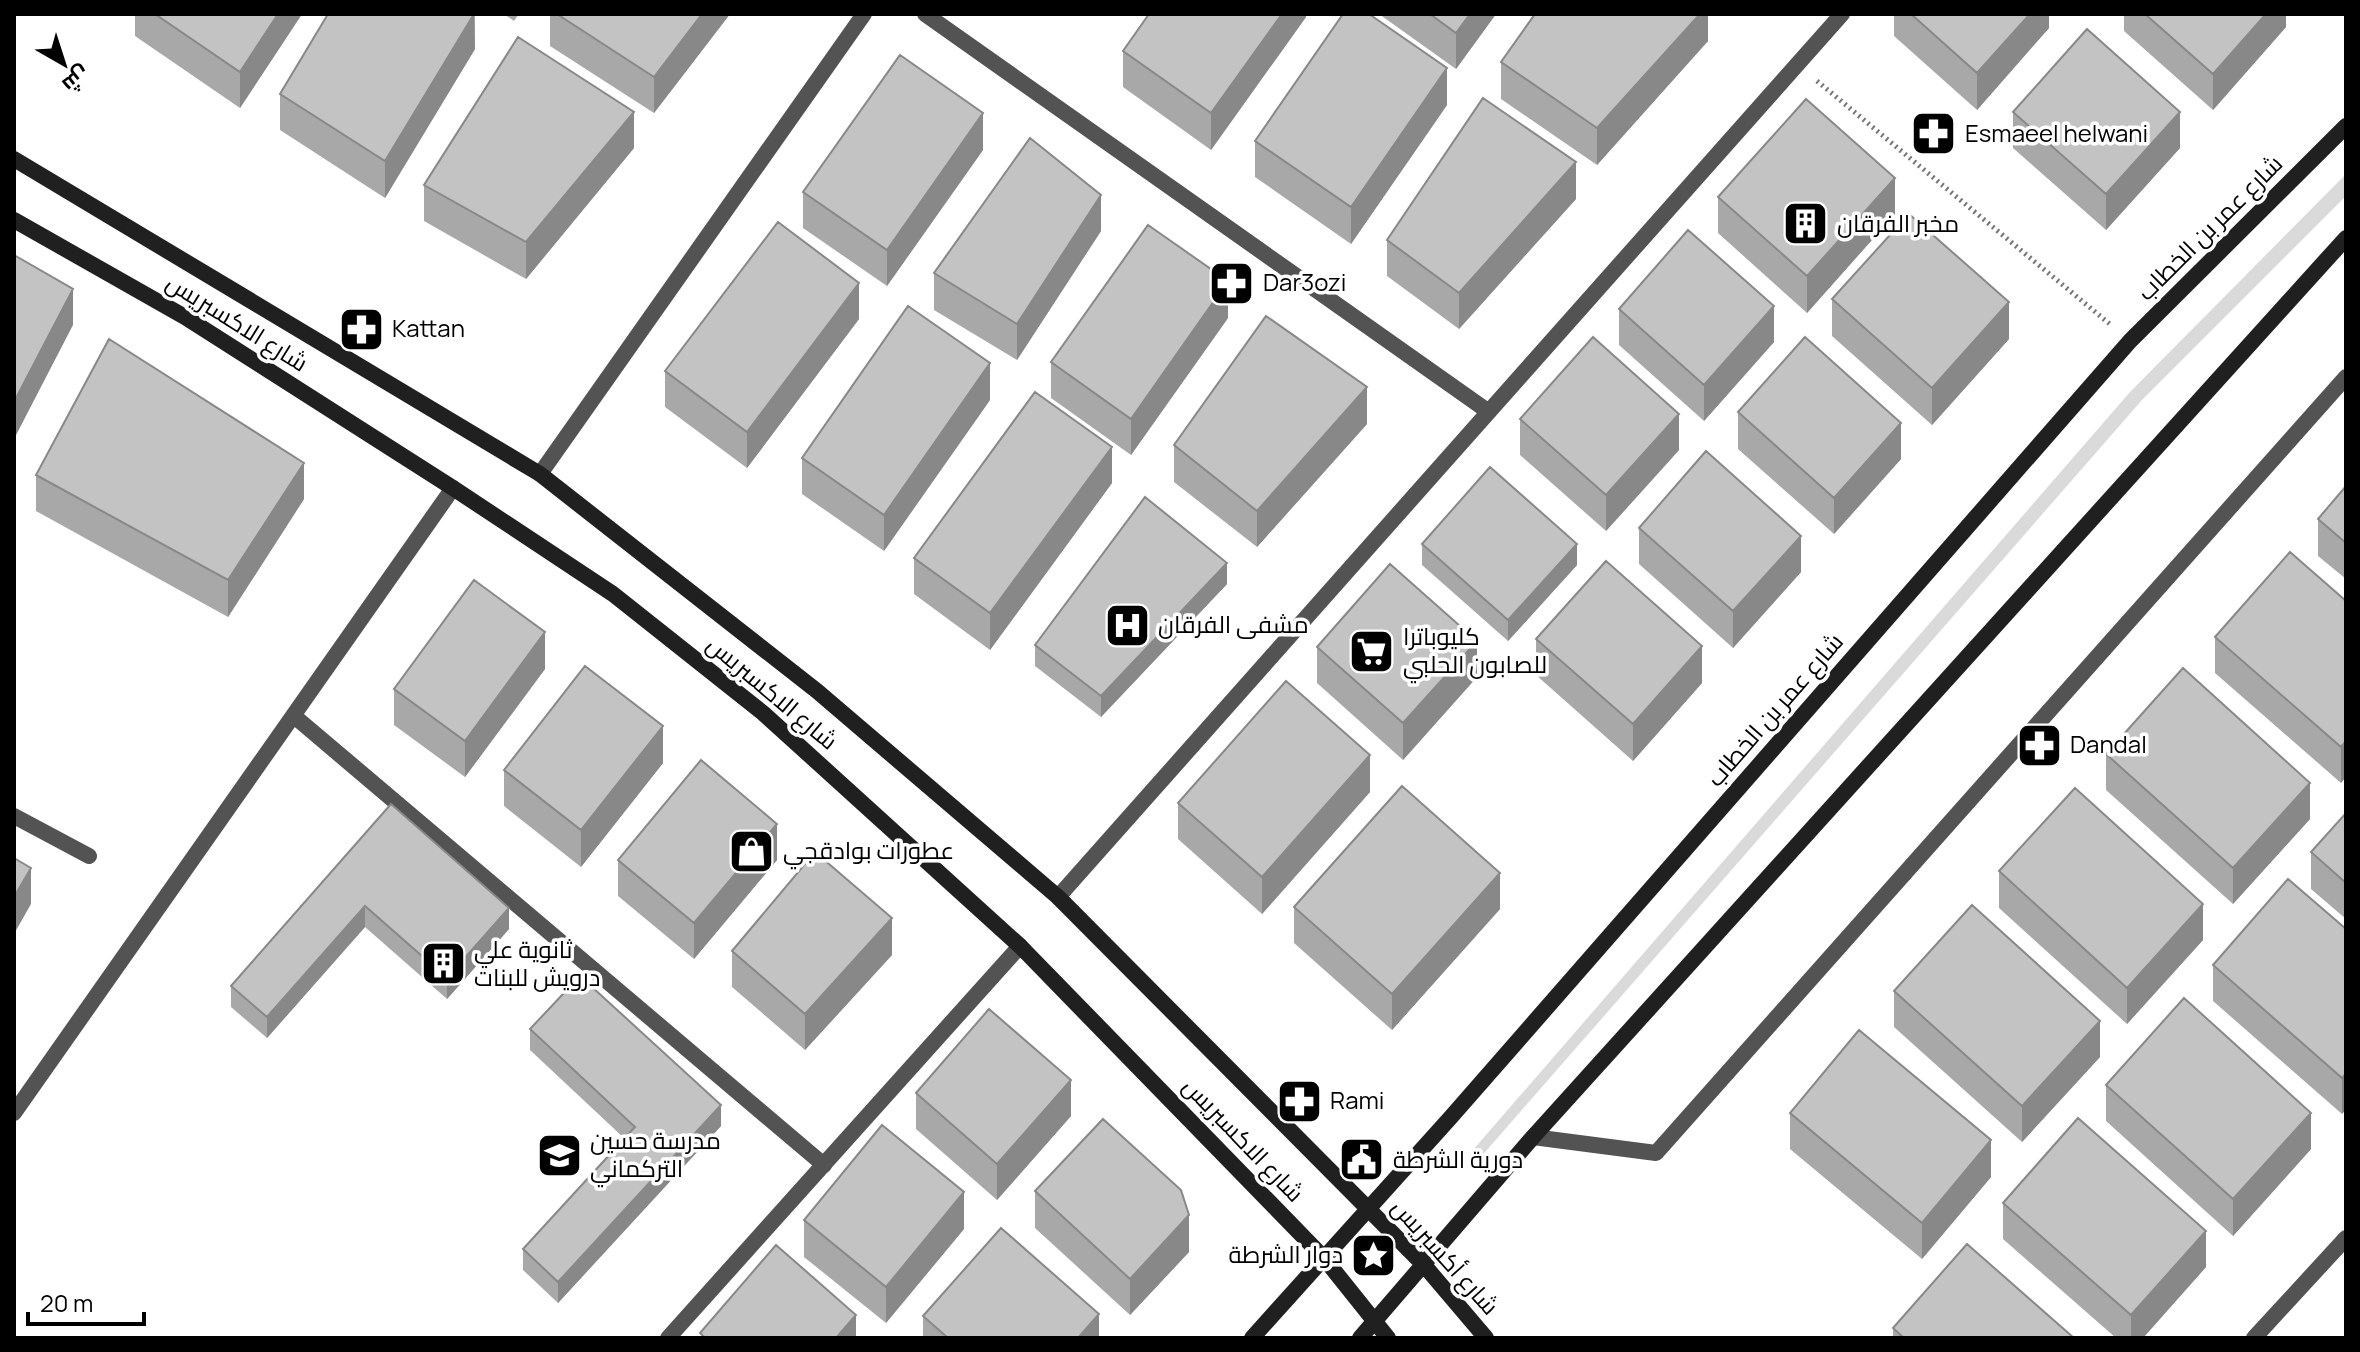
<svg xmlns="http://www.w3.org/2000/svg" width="2360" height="1352" font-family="Manrope,Cairo,sans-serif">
<rect width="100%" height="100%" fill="#fff"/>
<path fill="#dadada" d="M2346 174V196L2142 400 1480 1158 1473 1150 2130 392Z"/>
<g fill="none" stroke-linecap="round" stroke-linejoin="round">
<path stroke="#757575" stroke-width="5" stroke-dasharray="2 4" stroke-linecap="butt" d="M1817 81 2111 325"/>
<path stroke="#535353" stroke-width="16" d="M294 716 824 1165
M1533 1137 1656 1153 2346 377"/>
<path stroke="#535353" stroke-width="16" d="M925 14 1489 412
M540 474 864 14
M14 816 89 856
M1058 897 1842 14
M14 1113 453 488
M668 1338 1020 946
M2254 1338 2346 1238"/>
<path stroke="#202020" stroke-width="16" d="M14 159 540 474 817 691 1058 897 1424 1265 1486 1338
M14 220 185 317 453 488 613 594 763 713 1020 946 1324 1258 1388 1338
M1252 1338 1451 1117 2130 341 2346 126
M1360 1338 1533 1137 2346 238"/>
</g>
<path fill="#a8a8a8" d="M135 14H302L240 108 135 36Z
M475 14V49L385 198 280 130V94Z
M504 14H519L514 21Z
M550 14H730L654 113 550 46Z
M1306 14V17L1211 150 1123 87V51Z
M1379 14H1496L1456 69Z
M1708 14V41L1597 165 1501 99V62Z
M1894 14H2049V28L1977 110 1894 36Z
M2124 14H2286V27L2213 110 2124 31Z
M1447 105 1351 244 1255 177V141Z
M2013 112 2180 148 2106 230 2013 148Z
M634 148 526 279 424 221V185Z
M983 150 887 286 803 228V192Z
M1718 197 1895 214 1807 313 1718 233Z
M1576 199 1459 329 1387 276V240Z
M1101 231 1017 360 934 310V273Z
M1832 299 2009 339 1932 425 1832 336Z
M1619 309 1774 342 1704 421 1619 345Z
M1228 318 1131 455 1051 398V362Z
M859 319 747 468 665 407V371Z
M990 400 884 551 802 494V458Z
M1738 412 1901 459 1834 534 1738 449Z
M1520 419 1679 450 1606 531 1520 455Z
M1367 424 1257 547 1174 482V445Z
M36 475 304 499 228 617 36 511Z
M1112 483 990 650 914 594V558Z
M2346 486V579L2318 556V519Z
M1639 528 1801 572 1733 648 1639 564Z
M1422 544 1577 565 1508 641 1422 565Z
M1227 584 1101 717 1035 666V645Z
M2346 601 2341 783 2215 673V637Z
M1536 639 1702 683 1633 761 1536 675Z
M1317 647 1477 677 1403 760 1317 683Z
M545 669 465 777 394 725V689Z
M2106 754 2310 819 2233 904 2106 790Z
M663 763 581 867 504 806V770Z
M1370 792 1262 914 1178 839V803Z
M391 804 509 929 447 999 365 927 267 1038 231 1007V986Z
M2346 813V919L2311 889V852Z
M618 860H777L694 959 618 896Z
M1999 871 2203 940 2127 1024 1999 908Z
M1294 907 1500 909 1392 1030 1294 943Z
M2346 929V1109L2342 1114 2213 1001V965Z
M732 951 892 955 805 1050 732 987Z
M1894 991 2100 1057 2022 1142 1894 1027Z
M530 1029 721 1126 558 1303 523 1270V1249L625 1139 530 1050Z
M2106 1085 2311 1149 2233 1236 2106 1121Z
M916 1093 1071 1116 997 1200 916 1129Z
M1790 1113 1991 1177 1922 1259 1790 1149Z
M1035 1191 1189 1252 1130 1315 1035 1228Z
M2003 1203 2206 1267 2143 1338H2116L2003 1239Z
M804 1220 964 1229 886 1323 804 1257Z
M923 1316 1099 1338H923Z
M1893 1328 2074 1338H1893Z"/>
<path fill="#888" d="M278 14H302L240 108V72Z
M474 14 475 49 385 198V161Z
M702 14H730L654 113V77Z
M1282 14H1306V17L1211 150V113Z
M1470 14H1496L1456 69V33Z
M1700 14H1708V41L1597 165V128Z
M2030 14H2049V28L1977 110V73Z
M2266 14H2286V27L2213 110V74Z
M1447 68V105L1351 244V207Z
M634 112V148L526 279V242Z
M2180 112V148L2106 230V194Z
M983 113V150L887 286V250Z
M1576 162V199L1459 329V293Z
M1895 178V214L1807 313V276Z
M1101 195V231L1017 360V324Z
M1228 281V318L1131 455V419Z
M859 283V319L747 468V432Z
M73 289V325L14 439V402Z
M2009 302V339L1932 425V388Z
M1774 306V342L1704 421V385Z
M990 363V400L884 551V515Z
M1367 387V424L1257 547V511Z
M1679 414V450L1606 531V495Z
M1901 423V459L1834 534V498Z
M1112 447V483L990 650V613Z
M304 463V499L228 617V580Z
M1801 536V572L1733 648V611Z
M1577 544V565L1508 641V620Z
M1227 563V584L1101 717V696Z
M545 632V669L465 777V741Z
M1477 641V677L1403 760V723Z
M1702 646V683L1633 761V724Z
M663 726V763L581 867V830Z
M2346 741V777L2341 783V747Z
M1370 755V792L1262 914V877Z
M2310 783V819L2233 904V868Z
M777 824V860L694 959V923Z
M31 868V904L14 934V897Z
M1500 873V909L1392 1030V994Z
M2203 904V940L2127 1024V988Z
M365 906V927L267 1038V1017Z
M509 908V929L447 999V978Z
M892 918V955L805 1050V1014Z
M2100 1021V1057L2022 1142V1106Z
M2346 1073V1109L2342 1114V1078Z
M1071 1080V1116L997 1200V1164Z
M721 1105V1126L558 1303V1282Z
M2311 1113V1149L2233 1236V1199Z
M1991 1140V1177L1922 1259V1223Z
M964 1192V1229L886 1323V1287Z
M1189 1215V1252L1130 1315V1279Z
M2206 1231V1267L2143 1338H2131V1315Z
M1099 1314V1338H1078Z
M856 1315V1338H836Z"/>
<path fill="#c3c3c3" stroke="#888" stroke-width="2" d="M155 14H278L240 72Z
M328 14H474L385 161 280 94Z
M557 14H702L654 77Z
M1149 14H1282L1211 113 1123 51Z
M1343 14H1369L1447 68 1351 207 1255 141Z
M1430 14H1470L1456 33Z
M1535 14H1700L1597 128 1501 62Z
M1911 14H2030L1977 73Z
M2145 14H2266L2213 74Z
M2087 29 2180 112 2106 194 2013 112Z
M518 37 634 112 526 242 424 185Z
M900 55 983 113 887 250 803 192Z
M1483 98 1576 162 1459 293 1387 240Z
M1806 99 1895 178 1807 276 1718 197Z
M1030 138 1101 195 1017 324 934 273Z
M1909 214 2009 302 1932 388 1832 299Z
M778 222 859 283 747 432 665 371Z
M1148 225 1228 281 1131 419 1051 362Z
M1688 230 1774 306 1704 385 1619 309Z
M14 255 73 289 14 402Z
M908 306 990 363 884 515 802 458Z
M1266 316 1367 387 1257 511 1174 445Z
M1593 337 1679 414 1606 495 1520 419Z
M1805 337 1901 423 1834 498 1738 412Z
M109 339 304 463 228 580 36 475Z
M1035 392 1112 447 990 613 914 558Z
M1706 451 1801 536 1733 611 1639 528Z
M1490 467 1577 544 1508 620 1422 544Z
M2346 486V543L2318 519Z
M1145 497 1227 563 1101 696 1035 645Z
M2290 552 2346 601V741L2341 747 2215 637Z
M1606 561 1702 646 1633 724 1536 639Z
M1390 564 1477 641 1403 723 1317 647Z
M474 580 545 632 465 741 394 689Z
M585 666 663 726 581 830 504 770Z
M2183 668 2310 783 2233 868 2106 754Z
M1286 681 1370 755 1262 877 1178 803Z
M701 760 777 824 694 923 618 860Z
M1402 786 1500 873 1392 994 1294 907Z
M2075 788 2203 904 2127 988 1999 871Z
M391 804 509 908 447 978 365 906 267 1017 231 986Z
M2346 813V883L2311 852Z
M815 852 892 918 805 1014 732 951Z
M14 858 31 868 14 897Z
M2288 879 2346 929V1073L2342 1078 2213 965Z
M1972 905 2100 1021 2022 1106 1894 991Z
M580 976 721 1105 558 1282 523 1249 635 1127 530 1029Z
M2184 998 2311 1113 2233 1199 2106 1085Z
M989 1009 1071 1080 997 1164 916 1093Z
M1859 1030 1991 1140 1922 1223 1790 1113Z
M2078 1118 2206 1231 2131 1315 2003 1203Z
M1103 1119 1181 1190 1189 1215 1130 1279 1035 1191Z
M882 1125 964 1192 886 1287 804 1220Z
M1001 1228 1099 1314 1078 1338H948L923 1316Z
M1967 1244 2074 1338H1904L1893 1328Z
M776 1245 856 1315 836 1338H705L700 1333Z"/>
<defs>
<symbol id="pharmacy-square" viewBox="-11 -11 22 22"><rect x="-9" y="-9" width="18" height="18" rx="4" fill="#000" stroke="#fff"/><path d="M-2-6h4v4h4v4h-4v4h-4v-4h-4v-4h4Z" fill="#fff"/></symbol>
<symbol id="building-square" viewBox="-11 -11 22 22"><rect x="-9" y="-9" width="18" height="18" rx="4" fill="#000" stroke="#fff"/><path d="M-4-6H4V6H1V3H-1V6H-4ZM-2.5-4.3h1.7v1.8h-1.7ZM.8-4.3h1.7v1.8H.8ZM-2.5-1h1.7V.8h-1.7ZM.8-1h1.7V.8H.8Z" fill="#fff"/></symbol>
<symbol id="hospital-square" viewBox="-11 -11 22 22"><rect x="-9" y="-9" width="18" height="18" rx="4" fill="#000" stroke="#fff"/><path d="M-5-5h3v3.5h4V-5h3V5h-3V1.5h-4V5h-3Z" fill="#fff"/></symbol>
<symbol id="supermarket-square" viewBox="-11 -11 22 22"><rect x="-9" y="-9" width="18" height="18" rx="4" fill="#000" stroke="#fff"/><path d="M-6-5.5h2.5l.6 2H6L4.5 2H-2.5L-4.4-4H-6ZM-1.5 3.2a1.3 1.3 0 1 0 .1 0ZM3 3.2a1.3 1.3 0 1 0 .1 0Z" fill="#fff"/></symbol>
<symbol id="shop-square" viewBox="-11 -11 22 22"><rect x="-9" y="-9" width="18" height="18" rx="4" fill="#000" stroke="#fff"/><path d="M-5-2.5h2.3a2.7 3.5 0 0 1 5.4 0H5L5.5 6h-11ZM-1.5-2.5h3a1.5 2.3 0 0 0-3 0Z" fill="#fff"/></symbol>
<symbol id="school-square" viewBox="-11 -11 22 22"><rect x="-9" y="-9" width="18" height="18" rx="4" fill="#000" stroke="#fff"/><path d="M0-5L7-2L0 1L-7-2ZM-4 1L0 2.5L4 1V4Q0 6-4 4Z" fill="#fff"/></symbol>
<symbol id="civic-square" viewBox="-11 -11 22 22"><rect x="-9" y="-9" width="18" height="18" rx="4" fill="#000" stroke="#fff"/><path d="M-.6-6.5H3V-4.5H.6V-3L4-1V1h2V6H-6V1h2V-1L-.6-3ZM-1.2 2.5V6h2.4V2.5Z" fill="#fff"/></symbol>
<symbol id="sight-square" viewBox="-11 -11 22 22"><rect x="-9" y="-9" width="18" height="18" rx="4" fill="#000" stroke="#fff"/><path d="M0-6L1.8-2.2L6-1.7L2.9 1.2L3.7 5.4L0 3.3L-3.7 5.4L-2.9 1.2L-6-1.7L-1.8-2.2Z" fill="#fff"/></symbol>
</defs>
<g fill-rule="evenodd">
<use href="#pharmacy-square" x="1908" y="108" width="51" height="51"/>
<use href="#building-square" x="1780" y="198" width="51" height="51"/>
<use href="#pharmacy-square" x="1206" y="258" width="51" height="51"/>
<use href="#pharmacy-square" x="336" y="304" width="51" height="51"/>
<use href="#hospital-square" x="1102" y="600" width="51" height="51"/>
<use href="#supermarket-square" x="1346" y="626" width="51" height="51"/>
<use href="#pharmacy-square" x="2014" y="720" width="51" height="51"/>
<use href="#shop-square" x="726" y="826" width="51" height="51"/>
<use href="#building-square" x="418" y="938" width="51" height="51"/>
<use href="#pharmacy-square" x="1274" y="1076" width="51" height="51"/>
<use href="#school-square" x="534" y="1130" width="51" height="51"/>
<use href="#civic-square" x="1336" y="1134" width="51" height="51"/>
<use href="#sight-square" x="1348" y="1230" width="51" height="51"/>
</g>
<g text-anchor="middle" stroke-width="7" stroke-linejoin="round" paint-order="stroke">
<g font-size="24" fill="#000" stroke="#fff" text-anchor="start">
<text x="1965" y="142">Esmaeel helwani</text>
<text x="1837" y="232">مخبر الفرقان</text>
<text x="1263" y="291">Dar3ozi</text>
<text x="392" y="337">Kattan</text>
<text x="1158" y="633">مشفى الفرقان</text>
<text x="1403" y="645">كليوباترا<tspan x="1403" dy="28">للصابون الحلبي</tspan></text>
<text x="2070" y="753">Dandal</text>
<text x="783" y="859">عطورات بوادقجي</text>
<text x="474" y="958">ثانوية علي<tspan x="474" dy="28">درويش للبنات</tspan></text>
<text x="1330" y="1109">Rami</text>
<text x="590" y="1149">مدرسة حسين<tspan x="590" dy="28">التركماني</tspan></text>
<text x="1393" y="1168">دورية الشرطة</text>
<text x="1343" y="1263" text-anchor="end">دوار الشرطة</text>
</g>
<g font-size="24" fill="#000" stroke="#fff">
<text transform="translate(2210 228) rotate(-45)" y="8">شارع عمر بن الخطاب</text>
<text transform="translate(237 323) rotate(32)" y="8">شارع الاكسبريس</text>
<text transform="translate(772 693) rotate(40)" y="8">شارع الاكسبريس</text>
<text transform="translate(1775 710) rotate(-49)" y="8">شارع عمر بن الخطاب</text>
<text transform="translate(1243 1140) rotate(46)" y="8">شارع الاكسبريس</text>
<text transform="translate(1445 1257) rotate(48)" y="8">شارع أكسبريس</text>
</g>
</g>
<rect width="2360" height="1352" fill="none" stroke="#000000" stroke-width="32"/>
<g transform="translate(64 64) rotate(141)" stroke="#ffffff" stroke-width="6" paint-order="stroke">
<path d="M0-6L14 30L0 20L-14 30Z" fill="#000000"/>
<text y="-12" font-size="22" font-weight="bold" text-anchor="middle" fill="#000000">ش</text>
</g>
<path d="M28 1312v12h116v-12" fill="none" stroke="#000000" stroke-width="4"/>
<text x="40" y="1312" font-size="24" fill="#000000" stroke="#ffffff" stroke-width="6" paint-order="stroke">20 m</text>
</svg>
